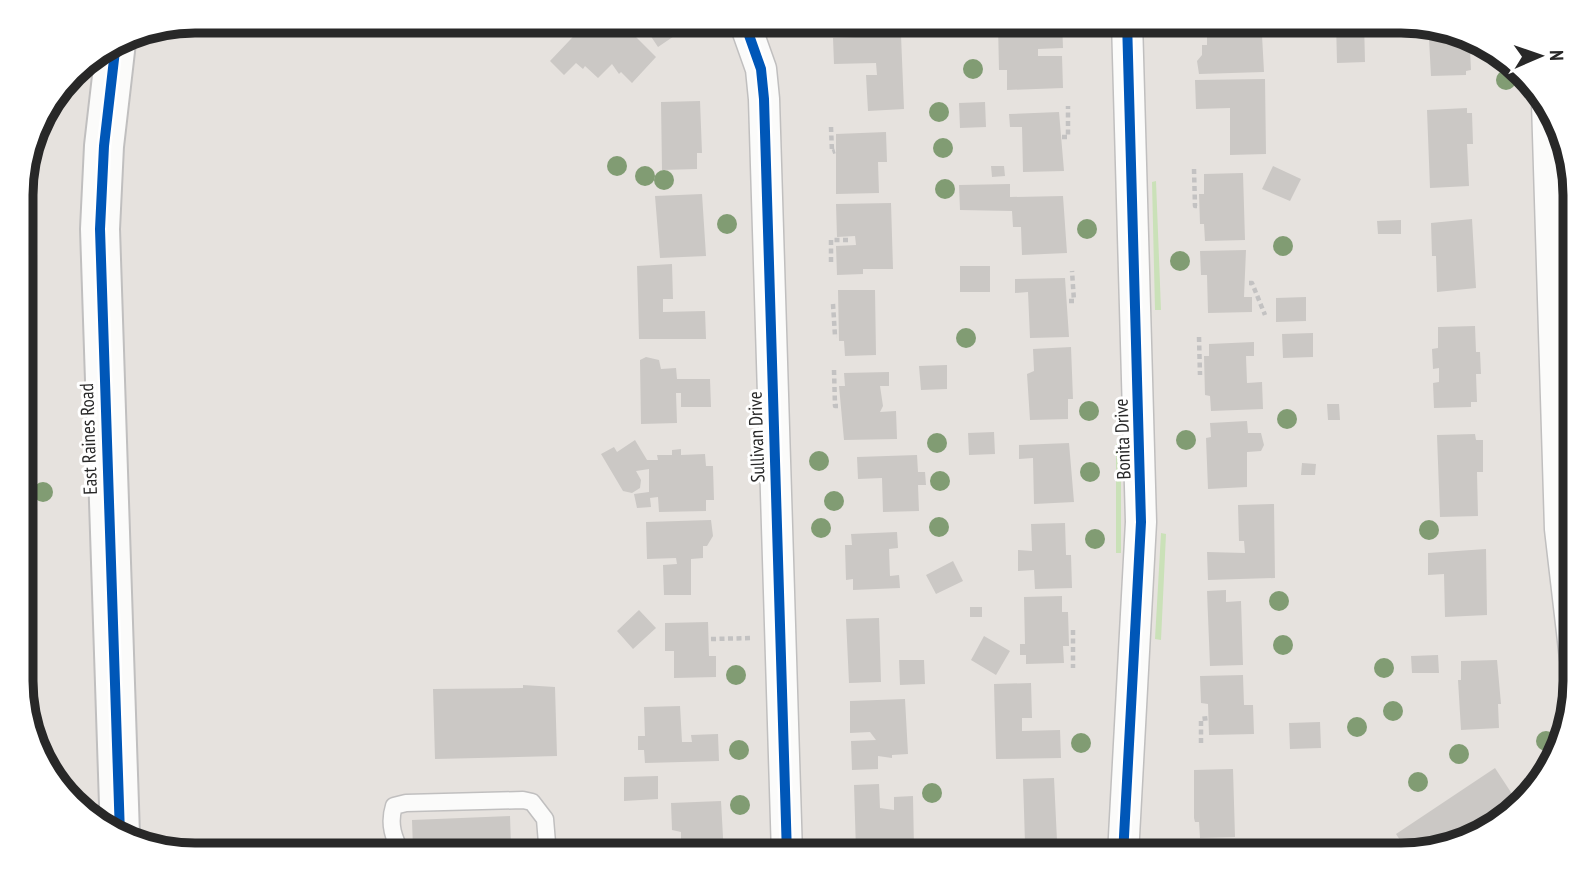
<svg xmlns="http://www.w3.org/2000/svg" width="1596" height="876" font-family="'PT Sans Narrow',sans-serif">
<rect width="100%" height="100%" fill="#e6e2de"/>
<path fill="#cae1b8" d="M1156 181 1161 310H1155L1152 182Z
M1116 444H1121V553H1116Z
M1161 533 1166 534 1161 640 1155 639Z"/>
<path fill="#cbc8c5" d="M588 21H682L686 28 658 47 646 29 632 33 656 57 632 83 621 72 619 74 612 64 598 78 585 66 583 69 576 63 564 75 550 61Z
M1036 21H1062L1063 48 1038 49V56H1062L1063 88 1007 90V70H999L998 24Z
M1213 21H1247L1248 30 1234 31V35H1262L1264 72 1199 74 1197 61 1202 55V45H1207V37H1220L1219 26H1213Z
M1336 21H1364L1365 62 1337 63Z
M1423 27 1465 38V49H1470L1471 70 1466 71V75L1431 76 1429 39H1423Z
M901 35 904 109 868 111 866 75H877L876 63 834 64 833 38Z
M1265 79 1266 154 1230 155V108L1196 109 1195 80Z
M700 101 702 153H697V169L662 170 661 102Z
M985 102 986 127 960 128 959 103Z
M1467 108V113H1472L1473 144H1467L1469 186 1430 188 1427 110Z
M1059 112 1064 171 1023 172 1022 127H1010L1009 114Z
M886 132 887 162H878L879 193 836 194V134Z
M991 166H1004L1005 176 992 177Z
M1273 166 1301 179 1290 201 1262 189Z
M1243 173 1245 240 1205 241 1204 224H1200L1199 194H1204V174Z
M1010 184V197L1063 196 1067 253 1022 255 1021 227H1013L1012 211 960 210 959 185Z
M702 194 706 256 660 258 655 196Z
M891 203 893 269H863V274L837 275 836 246 856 245 855 236 837 237 836 204Z
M1472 219 1476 288 1437 292 1436 256H1432L1431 223Z
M1401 220V234H1378L1377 221Z
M1246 250 1244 297H1252V312L1208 313 1207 275H1201L1200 251Z
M672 264 673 299H663V312L705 311 706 339H639L637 266Z
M960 266H990V292H960Z
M1065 278 1069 337 1030 338 1028 292 1015 293V279Z
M838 290H875L876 355 845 356 844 341H839Z
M1306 297V321L1276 322V298Z
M1475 326 1476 352H1480L1481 374H1476L1477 402H1471V407L1434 408 1433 383 1439 382V368L1433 369 1432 349 1438 348V327Z
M1313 333V357L1283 358 1282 334Z
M1254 342V356H1246L1247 383 1262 382 1263 409 1211 411 1210 396 1205 395 1204 356H1209V344Z
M1071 347 1073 399H1068V419L1030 420 1027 374 1034 371 1033 349Z
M646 357 659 360 661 369 676 368 677 379H710L711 407H681V393H676L677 423 641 424 640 360Z
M947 365V389L921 390 919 366Z
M889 372V386H880L883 406 880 412 896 411 897 439 844 440 839 386H845L844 373Z
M1327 404H1339L1340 420H1328Z
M1247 421 1248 433H1261L1264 445 1261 451 1247 452V487L1208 489 1206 438 1211 437 1210 423Z
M994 432 995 454 969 455 968 433Z
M1475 434 1476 440H1483V472H1477L1478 516 1440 517 1437 435Z
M635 440 647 460H658L657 455H672V450L681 449V455L705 454 706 466H713L714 500H706V511L659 512 658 497 650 498 651 507 637 508 634 494 649 492V469L636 471 641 480 640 488 632 493 623 491 601 454 614 447 617 452Z
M1069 443 1074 502 1034 504 1033 458 1019 459V445Z
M917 455 918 472H925L926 485H918L919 511 883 512 882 478 858 479 857 457Z
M1302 463 1316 464 1315 475H1301Z
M1274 504 1275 578 1208 580 1207 552 1245 553 1244 541H1239L1238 505Z
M711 520 713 536 707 546H703V558L691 559V595H664L663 565 677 564 676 558 647 559 646 522Z
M1065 523 1066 555H1071L1072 588 1035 589 1034 570 1018 571V550L1032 551 1031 524Z
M897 532 898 548 889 549 890 576 899 575 900 588 853 590V579L846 580 845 545H852L851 534Z
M1486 549 1487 615 1445 617 1444 574 1428 575V553Z
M953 561 963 581 936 594 926 575Z
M1226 590V602L1241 601 1243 665 1210 666 1207 591Z
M1062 596V612H1068L1069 646H1063L1064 663 1026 664V655H1020V644H1025L1024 597Z
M970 607H982V617H970Z
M639 610 656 628 633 649 617 631Z
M879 618 881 682 849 683 846 619Z
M708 622 709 656H716V677L674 678V651H665V623Z
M984 636 1010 651 996 675 971 660Z
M1438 655 1439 673H1412L1411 656Z
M899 660H924L925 684 900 685Z
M1497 660 1501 704H1498L1499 728 1461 730 1458 680H1461V661Z
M1243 675 1244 705H1253L1254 734 1209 735 1208 704 1201 703 1200 676Z
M1031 683 1032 718H1022V731L1060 730 1061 758 996 759 994 684Z
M523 685 555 687 557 756 435 759 433 689 523 688Z
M905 699 908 754 892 755V758L878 756V769L852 770 851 741 876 740 870 732 850 733V701Z
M680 706 682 742H692L691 735 718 734 719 761 645 763 644 750H638V736H645L644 707Z
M1320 722 1321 748 1290 749 1289 723Z
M1495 768 1516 800 1457 839 1410 855 1396 834Z
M1233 769 1235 837 1200 838 1199 822H1195L1194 818V770Z
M658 776V799L624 801V777Z
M1054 778 1057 841 1025 843 1023 779Z
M879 784 880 808 894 810V797L913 796 914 849H902V855H868V850L856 851 854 785Z
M721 801 724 855H681V832L672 830 671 803Z
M510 816 511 846 413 850 412 820Z"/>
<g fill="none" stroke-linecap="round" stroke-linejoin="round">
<defs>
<path id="lane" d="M402 855C394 838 388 825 394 806L406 803 523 800 532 802 545 819 548 855"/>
<path id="street" d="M744 21 761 69 764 99 787 855
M1547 102 1560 529 1575 658
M1123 855 1141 522 1127 21"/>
<path id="secondary" d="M116 42 104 146 100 229 120 835"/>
</defs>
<use href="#lane" stroke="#c0bfbf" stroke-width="19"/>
<use href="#street" stroke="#c0bfbf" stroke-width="33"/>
<use href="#secondary" stroke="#c0bfbf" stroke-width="42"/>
<path stroke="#c3c2c2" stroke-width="4.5" stroke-dasharray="5 3.5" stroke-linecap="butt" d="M831 127 832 152 835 151
M1062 137H1068V106
M1194 169 1195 206H1198
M831 262V240H851
M1249 283H1252L1265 315
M1069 301H1074L1072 271
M833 304 835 336H837
M1199 337 1200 375
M834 370 835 406H840
M1073 630V668
M711 639 752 638
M1201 743V719L1209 718"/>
<use href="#lane" stroke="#fbfbfa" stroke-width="16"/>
<use href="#street" stroke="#fbfbfa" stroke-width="30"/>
<use href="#secondary" stroke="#fbfbfa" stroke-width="38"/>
<defs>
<path id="cycleway" d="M744 21 761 69 764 99 787 855
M116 42 104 146 100 229 120 835
M1123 855 1141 522 1127 21"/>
</defs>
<use href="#cycleway" stroke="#fff" stroke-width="15"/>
<use href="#cycleway" stroke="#0057b8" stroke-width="10"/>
</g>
<g fill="#819c73">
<circle cx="973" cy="69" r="10"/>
<circle cx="1506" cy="80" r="10"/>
<circle cx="939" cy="112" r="10"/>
<circle cx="943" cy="148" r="10"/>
<circle cx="617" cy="166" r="10"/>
<circle cx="645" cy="176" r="10"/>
<circle cx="664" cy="180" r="10"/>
<circle cx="945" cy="189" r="10"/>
<circle cx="727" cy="224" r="10"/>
<circle cx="1087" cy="229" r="10"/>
<circle cx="1283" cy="246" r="10"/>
<circle cx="1180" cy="261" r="10"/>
<circle cx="966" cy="338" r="10"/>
<circle cx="1089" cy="411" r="10"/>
<circle cx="1287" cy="419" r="10"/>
<circle cx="1186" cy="440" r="10"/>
<circle cx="937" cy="443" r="10"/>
<circle cx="819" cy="461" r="10"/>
<circle cx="1090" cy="472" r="10"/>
<circle cx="940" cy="481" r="10"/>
<circle cx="43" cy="492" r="10"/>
<circle cx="834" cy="501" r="10"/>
<circle cx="939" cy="527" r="10"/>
<circle cx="821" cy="528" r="10"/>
<circle cx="1429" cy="530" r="10"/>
<circle cx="1095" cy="539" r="10"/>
<circle cx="1279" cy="601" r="10"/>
<circle cx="1283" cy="645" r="10"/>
<circle cx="1384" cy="668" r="10"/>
<circle cx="736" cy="675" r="10"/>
<circle cx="1393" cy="711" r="10"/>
<circle cx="1357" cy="727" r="10"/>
<circle cx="1546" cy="741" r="10"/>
<circle cx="1081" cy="743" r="10"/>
<circle cx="739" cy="750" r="10"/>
<circle cx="1459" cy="754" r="10"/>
<circle cx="1418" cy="782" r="10"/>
<circle cx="932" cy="793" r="10"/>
<circle cx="740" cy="805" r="10"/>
</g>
<g text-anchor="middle" stroke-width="6" stroke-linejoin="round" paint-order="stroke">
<g font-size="19" fill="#282828" stroke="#fff">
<text transform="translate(756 437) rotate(-92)" y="7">Sullivan Drive</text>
<text transform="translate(88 439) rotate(-92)" y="7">East Raines Road</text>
<text transform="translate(1122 439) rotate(-92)" y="7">Bonita Drive</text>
</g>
</g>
<path d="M0 0H1596V876H0ZM195 33H1401A162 162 0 0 1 1563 195V681A162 162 0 0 1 1401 843H195A162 162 0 0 1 33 681V195A162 162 0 0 1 195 33Z" fill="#fff" fill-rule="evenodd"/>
<path fill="none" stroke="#282828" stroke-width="9" d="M195 33H1401A162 162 0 0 1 1563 195V681A162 162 0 0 1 1401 843H195A162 162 0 0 1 33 681V195A162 162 0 0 1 195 33Z"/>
<g transform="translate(1540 56) rotate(88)" stroke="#ffffff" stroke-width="5" paint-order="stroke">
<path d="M0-5L12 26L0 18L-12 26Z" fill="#282828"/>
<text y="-10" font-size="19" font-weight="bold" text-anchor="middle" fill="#282828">N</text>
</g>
</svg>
